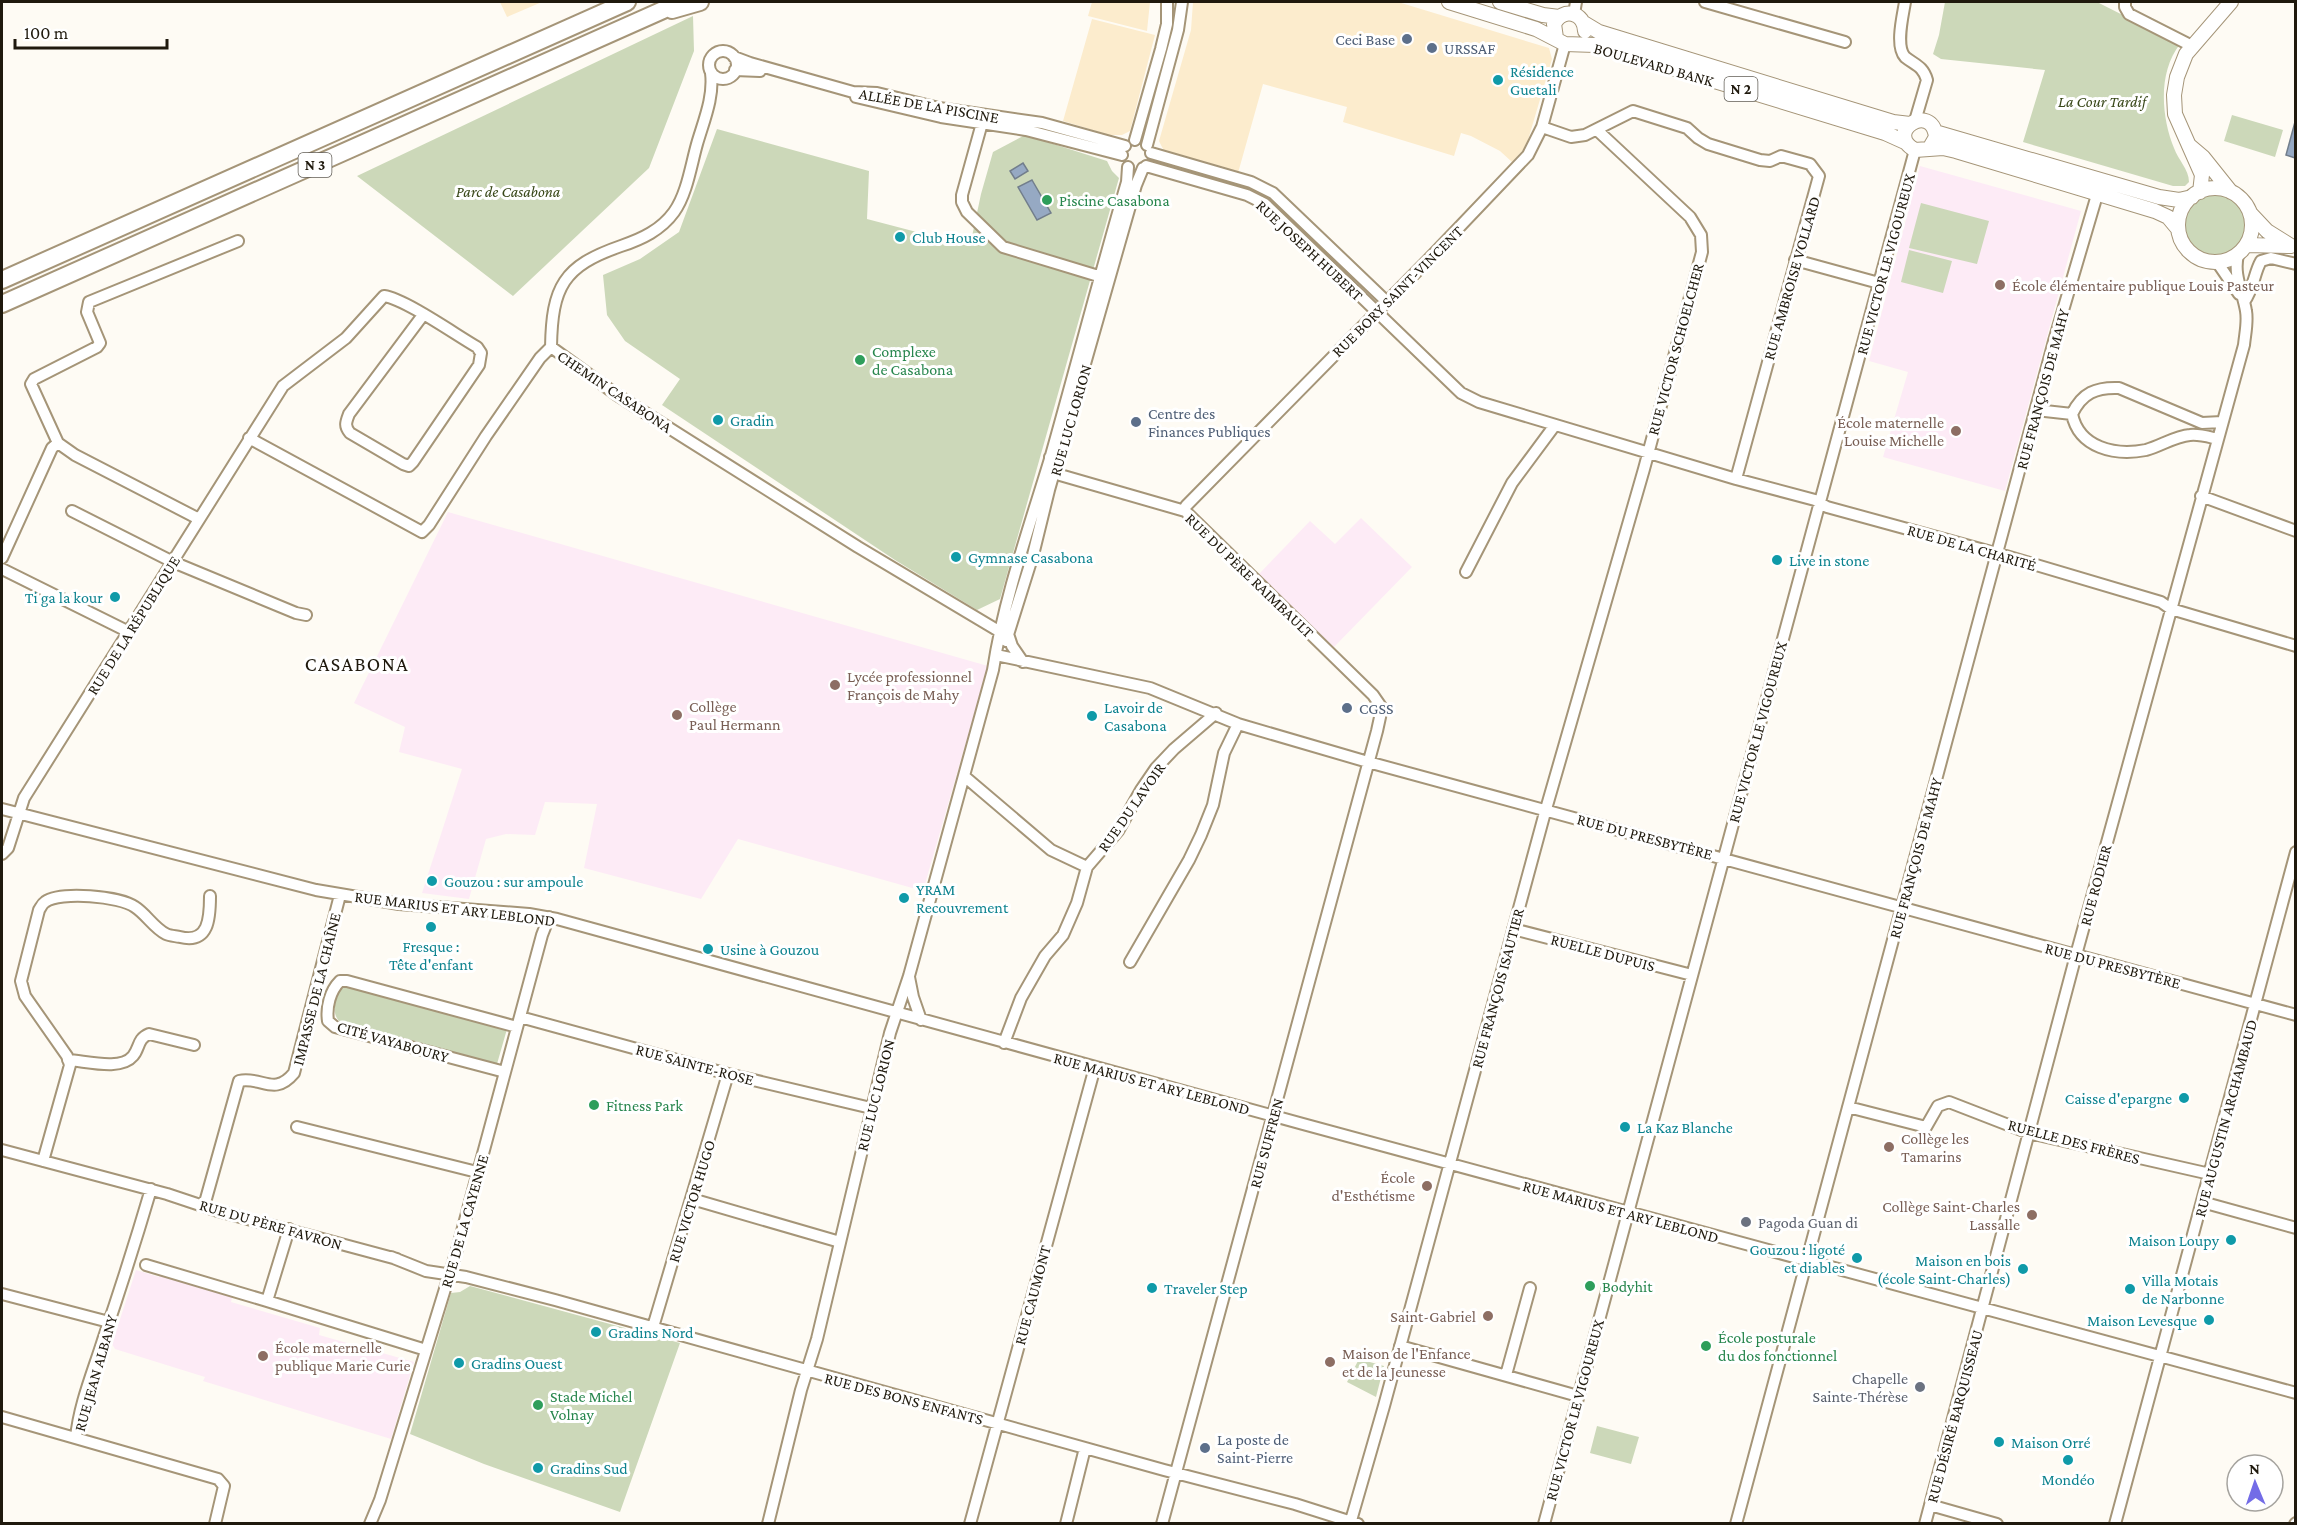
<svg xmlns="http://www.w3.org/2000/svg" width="2297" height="1525" font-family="'Crimson Pro',serif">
<rect width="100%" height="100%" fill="#fefbf4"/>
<path fill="#fceccd" d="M500 2H542L507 17Z
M1092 2H1150L1147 31 1088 16Z
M1193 2H1398L1549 48 1552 59 1528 140 1523 150 1512 162 1500 151 1471 136 1461 133 1454 156 1343 122 1347 107 1263 84 1238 173 1164 151 1159 141 1191 30Z
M1092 19 1155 35 1130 131 1122 135H1109L1063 121Z"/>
<path fill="#fdebf6" d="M1920 166 2081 211 2005 491 1883 457 1908 372 1869 361Z
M448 512 988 666 923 891 738 839 701 899 584 868 597 804 545 802 535 835 506 834 486 839 469 899 422 893 462 769 399 752 405 727 354 703Z
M1361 518 1412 567 1334 647 1258 575 1310 521 1335 544Z
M136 1270 159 1277 160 1273 233 1294 231 1302 320 1328 319 1335 414 1362 391 1439 203 1381 205 1377 115 1349 112 1344Z"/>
<path fill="#ccd8b9" d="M1945 2H2097L2180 44C2158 72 2161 116 2174 148 2178 160 2189 169 2189 182L2185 186H2173L2023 142 2045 70 1941 59 1933 54 1939 35Z
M693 16 694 51 649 168 513 296 357 176Z
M2232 115 2283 130 2275 157 2224 141Z
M717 129 869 171 867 219 970 246 981 194 993 152 1025 135 1107 161 1112 171 1119 178 1000 599 977 610 895 560 662 405 680 379 625 341 607 315 603 275 640 259 679 232Z
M2185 224a31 31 0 1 1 62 0a31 31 0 1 1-62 0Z
M1921 203 1989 221 1977 264 1909 248Z
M1909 250 1952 261 1943 293 1901 282Z
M348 986 507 1029 497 1064 339 1021C331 1012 336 1001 339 990Z
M470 1286 680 1343 620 1512 484 1464 410 1434 451 1293 460 1292Z
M1359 1359 1384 1366 1376 1397 1347 1382Z
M1597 1426 1639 1437 1631 1464 1590 1453Z"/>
<path fill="#96a9c3" stroke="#727e8c" stroke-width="1.5" d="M2295 122V158L2286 155Z
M1023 163 1028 171 1015 179 1010 171Z
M1032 180 1051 213 1037 220 1018 187Z"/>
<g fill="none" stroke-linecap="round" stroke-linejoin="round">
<defs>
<path id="minor" d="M1705 2 1845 42
M1905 2C1903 15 1895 46 1905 57 1915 65 1923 66 1927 80L1915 121
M2125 2V7L2129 14 2192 46
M1574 14 1576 2
M709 65a14 14 0 1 1 28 0a14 14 0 1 1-28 0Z
M734 57 750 63 853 92 877 93 939 108 1042 123 1125 146
M735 70 760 71
M856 97 941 117 1026 130 1122 155
M986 120 982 123 962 195V202L967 212 1003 247 1105 278
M1542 127 1571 137 1585 135 1633 111 1687 128 1698 138 1708 144 1760 160 1770 161 1781 156 1810 164 1819 176 1736 479
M1135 140 1161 49 1167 24V2
M1147 145 1178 30 1182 2
M1151 153 1251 182 1273 193 1386 301
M1146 166 1247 195 1265 204 1461 393 1479 402 1736 479 1815 500 1827 507 2006 556 2161 602 2171 609 2296 646
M1795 260 1879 283
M2217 262 2239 294
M2244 302C2254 288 2254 273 2261 261L2271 258 2296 264
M551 347 617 395 688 440 858 547 997 630 1008 634 1012 646 1023 662
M551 347C552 287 563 266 621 246 642 239 661 230 674 212 687 194 691 165 697 144 704 120 714 97 711 73
M2036 410 2072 414
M249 438 422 532 429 525 486 436 540 358 551 347
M2218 439C2209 437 2200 434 2190 435 2175 436 2161 446 2146 450 2115 456 2079 448 2072 414 2082 393 2096 387 2119 388L2202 423 2222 422
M1050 457 1053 467 1060 475 1185 511 1373 695 1382 708 1377 731 1162 1524
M2201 496 2296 531
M72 511 173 562 296 613 306 615
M1185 511 1186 506 1428 260 1528 155 1542 127 1565 44
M199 519 75 455 58 443 31 384 34 379 97 347 100 343 87 312 89 302 238 241
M2 558 52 448 58 443
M2 569 129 632
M1466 572 1512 483 1555 425
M1006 641 1033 555 1049 490 1136 185 1143 168
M996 655 1150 688 1238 724 1368 762 2296 1015
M964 776 1051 850 1087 867
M2 809 316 890 399 904 529 914 557 919 1303 1124 2296 1393
M2 854 8 848 24 798 283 386 346 338 384 296C405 299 456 335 477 347L481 353 479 365 413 462 409 466 403 464 350 433C344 426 346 422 349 414L423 315
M1513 929 1692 975
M1130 962 1189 860 1201 835 1213 805 1224 753 1238 724
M909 977 913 997 921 1020
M520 1017 728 1074 871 1108
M1004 1043 1021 998 1045 956 1063 935 1077 903 1087 867 1118 831 1141 790 1156 768 1174 749 1216 713
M68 1060C86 1061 121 1071 133 1056 140 1048 137 1039 149 1034L194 1045
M505 1072 335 1027 328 1021C326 1007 330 991 340 981H347L517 1027
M1848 1107 1926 1127 1938 1106 1949 1102 2029 1133 2210 1174
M297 1127 477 1172
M2 1150 167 1194 218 1211 397 1259
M43 1161 70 1065 67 1056 25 996 21 981 39 910C41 907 42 904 45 902 60 891 120 896 135 907 146 914 154 928 166 934 170 936 176 936 180 937 209 944 210 918 210 896
M692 1199 840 1242
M2202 1202 2296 1228
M204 1206 239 1081C262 1076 274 1097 294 1073L340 895
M289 1229 267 1301 426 1350
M391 1257 426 1271 466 1277 555 1300 1164 1470 1295 1504 1358 1524
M146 1265 267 1301
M2 1294 109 1322
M653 1327 728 1074
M1400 1346 1578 1396
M1506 1375 1530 1288
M2 1417 218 1479 224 1486 215 1524
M76 1438C79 1405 93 1372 103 1340 120 1290 136 1240 151 1189
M1930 1505 1997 1524
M370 1524 380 1500 457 1250 542 935 549 917
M768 1524 801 1390 817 1339 890 1033 909 976 993 670C1004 598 1029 528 1050 459 1076 367 1100 274 1127 182L1128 167
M970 1524 1095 1067
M1066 1524 1085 1448
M1350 1524 1384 1406 1544 816 1644 469 1702 252 1701 235 1690 217 1597 130
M1544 1524 1915 150
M1736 1524 2054 341 2097 195
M1925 1524 2076 955 2244 345C2245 334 2248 322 2246 311 2243 292 2233 275 2238 255
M2115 1524 2296 852
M2295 1524 2296 1523"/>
<path id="major" d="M1449 2 1536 29 1565 44 1595 45 1606 48 1885 133 1905 142
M1500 2 1543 15 1559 17
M1584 23 1599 32 1893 122 1910 124
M1556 38 1554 24C1563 7 1584 12 1585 31
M1935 132 2159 197 2179 200 2192 197
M2190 146 2203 157 2231 192
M1929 149 1936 137C1932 101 1883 132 1915 150L1943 148 1956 151 2155 211 2168 217 2178 229
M2178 225a37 37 0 1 1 74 0a37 37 0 1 1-74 0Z
M2200 192 2202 175 2175 114 2174 95 2177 77 2186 54 2231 2
M2251 214 2267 231 2291 246
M2247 245 2288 246"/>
<path id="highway" d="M672 10 700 2
M2 280 627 2
M2 304 681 2"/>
</defs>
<use href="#minor" stroke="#a59578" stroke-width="14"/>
<use href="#major" stroke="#a59578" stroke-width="16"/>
<use href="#highway" stroke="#a59578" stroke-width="20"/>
<use href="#minor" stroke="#fff" stroke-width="10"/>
<use href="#major" stroke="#fff" stroke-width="14"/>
<use href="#highway" stroke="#fff" stroke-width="16"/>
</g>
<g fill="#5c6f8a" stroke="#fff" stroke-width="2">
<circle cx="1407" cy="39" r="6"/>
<circle cx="1432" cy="48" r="6"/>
<circle cx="1136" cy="422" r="6"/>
<circle cx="1347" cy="708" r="6"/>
<circle cx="1205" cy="1448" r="6"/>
</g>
<g fill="#0f9aa8" stroke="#fff" stroke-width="2">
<circle cx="1498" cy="80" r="6"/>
<circle cx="900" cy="237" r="6"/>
<circle cx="718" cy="420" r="6"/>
<circle cx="956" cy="557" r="6"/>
<circle cx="1777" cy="560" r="6"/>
<circle cx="115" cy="597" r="6"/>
<circle cx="1092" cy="716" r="6"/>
<circle cx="432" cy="881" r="6"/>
<circle cx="904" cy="898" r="6"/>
<circle cx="431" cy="927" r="6"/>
<circle cx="708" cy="949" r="6"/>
<circle cx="2184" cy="1098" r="6"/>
<circle cx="1625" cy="1127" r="6"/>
<circle cx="2231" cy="1240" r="6"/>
<circle cx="1857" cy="1258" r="6"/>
<circle cx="2023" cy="1269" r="6"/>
<circle cx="1152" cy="1288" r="6"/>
<circle cx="2130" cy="1289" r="6"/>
<circle cx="2209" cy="1320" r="6"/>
<circle cx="596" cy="1332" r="6"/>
<circle cx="459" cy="1363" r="6"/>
<circle cx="1999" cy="1442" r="6"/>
<circle cx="2068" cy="1460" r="6"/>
<circle cx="538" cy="1468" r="6"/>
</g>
<g fill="#2e9e5b" stroke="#fff" stroke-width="2">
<circle cx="1047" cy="200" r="6"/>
<circle cx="860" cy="360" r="6"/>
<circle cx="594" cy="1105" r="6"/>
<circle cx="1590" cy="1286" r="6"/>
<circle cx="1706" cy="1346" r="6"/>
<circle cx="538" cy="1405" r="6"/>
</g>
<g fill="#8d6e63" stroke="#fff" stroke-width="2">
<circle cx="2000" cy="285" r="6"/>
<circle cx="1956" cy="431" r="6"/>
<circle cx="835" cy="685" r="6"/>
<circle cx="677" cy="715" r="6"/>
<circle cx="1889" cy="1147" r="6"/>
<circle cx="1427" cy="1186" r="6"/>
<circle cx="2032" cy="1215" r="6"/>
<circle cx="1488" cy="1316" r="6"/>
<circle cx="263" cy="1356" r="6"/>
<circle cx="1330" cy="1362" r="6"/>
</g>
<g fill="#6b7280" stroke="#fff" stroke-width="2">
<circle cx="1746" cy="1222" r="6"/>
<circle cx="1920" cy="1387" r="6"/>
</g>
<g text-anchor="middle" stroke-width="6" stroke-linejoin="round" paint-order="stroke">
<g fill="#fff" stroke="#625e56" stroke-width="1.5">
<rect x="1724.5" y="77" width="33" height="24" rx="4.5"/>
<rect x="298.5" y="153" width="33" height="24" rx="4.5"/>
</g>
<g font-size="15" font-weight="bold" fill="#1f190d">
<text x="1741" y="94">N 2</text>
<text x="315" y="170">N 3</text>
</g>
<g font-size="16" fill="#4e5e75" stroke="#fff" text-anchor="start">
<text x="1395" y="45" text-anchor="end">Ceci Base</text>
<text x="1444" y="54">URSSAF</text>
<text x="1148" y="419">Centre des<tspan x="1148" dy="18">Finances Publiques</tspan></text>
<text x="1359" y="714">CGSS</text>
<text x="1217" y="1445">La poste de<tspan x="1217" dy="18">Saint-Pierre</tspan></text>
</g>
<g font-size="16" fill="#1f190d" stroke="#fff">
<text transform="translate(1654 64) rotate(16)" y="6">BOULEVARD BANK</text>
<text transform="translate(929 105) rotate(10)" y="6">ALLÉE DE LA PISCINE</text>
<text transform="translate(1310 250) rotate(43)" y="6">RUE JOSEPH HUBERT</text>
<text transform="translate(1885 264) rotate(-75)" y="6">RUE VICTOR LE VIGOUREUX</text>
<text transform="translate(1791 278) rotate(-74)" y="6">RUE AMBROISE VOLLARD</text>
<text transform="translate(1397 291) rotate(-45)" y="6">RUE BORY SAINT-VINCENT</text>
<text transform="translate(1675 349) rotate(-75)" y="6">RUE VICTOR SCHOELCHER</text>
<text transform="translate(2042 389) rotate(-75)" y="6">RUE FRANÇOIS DE MAHY</text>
<text transform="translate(615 391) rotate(34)" y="6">CHEMIN CASABONA</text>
<text transform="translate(1070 420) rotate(-74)" y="6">RUE LUC LORION</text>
<text transform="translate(1972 547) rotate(16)" y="6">RUE DE LA CHARITÉ</text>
<text transform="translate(1250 575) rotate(44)" y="6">RUE DU PÈRE RAIMBAULT</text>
<text transform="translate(133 625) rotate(-58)" y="6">RUE DE LA RÉPUBLIQUE</text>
<text transform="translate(1757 732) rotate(-75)" y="6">RUE VICTOR LE VIGOUREUX</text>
<text transform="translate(1131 807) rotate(-55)" y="6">RUE DU LAVOIR</text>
<text transform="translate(1645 836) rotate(15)" y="6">RUE DU PRESBYTÈRE</text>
<text transform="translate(1915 858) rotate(-75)" y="6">RUE FRANÇOIS DE MAHY</text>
<text transform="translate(2095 885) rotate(-75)" y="6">RUE RODIER</text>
<text transform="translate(455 908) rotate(7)" y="6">RUE MARIUS ET ARY LEBLOND</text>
<text transform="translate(1603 952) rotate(15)" y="6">RUELLE DUPUIS</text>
<text transform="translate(2113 965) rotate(15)" y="6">RUE DU PRESBYTÈRE</text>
<text transform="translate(1497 988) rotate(-75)" y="6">RUE FRANÇOIS ISAUTIER</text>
<text transform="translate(316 989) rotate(-76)" y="6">IMPASSE DE LA CHAÎNE</text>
<text transform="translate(393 1041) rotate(16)" y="6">CITÉ VAYABOURY</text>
<text transform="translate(695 1064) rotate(15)" y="6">RUE SAINTE-ROSE</text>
<text transform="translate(1152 1083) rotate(15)" y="6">RUE MARIUS ET ARY LEBLOND</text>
<text transform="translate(875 1095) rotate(-76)" y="6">RUE LUC LORION</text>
<text transform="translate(2225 1118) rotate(-75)" y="6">RUE AUGUSTIN ARCHAMBAUD</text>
<text transform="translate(2074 1141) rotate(15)" y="6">RUELLE DES FRÈRES</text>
<text transform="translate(1266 1143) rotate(-75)" y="6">RUE SUFFREN</text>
<text transform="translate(691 1201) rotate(-73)" y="6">RUE VICTOR HUGO</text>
<text transform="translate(1621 1211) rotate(15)" y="6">RUE MARIUS ET ARY LEBLOND</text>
<text transform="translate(464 1221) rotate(-74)" y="6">RUE DE LA CAYENNE</text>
<text transform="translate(271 1224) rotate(16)" y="6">RUE DU PÈRE FAVRON</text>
<text transform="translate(1032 1295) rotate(-75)" y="6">RUE CAUMONT</text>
<text transform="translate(95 1373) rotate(-74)" y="6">RUE JEAN ALBANY</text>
<text transform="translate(904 1398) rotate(15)" y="6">RUE DES BONS ENFANTS</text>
<text transform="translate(1574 1410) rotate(-75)" y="6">RUE VICTOR LE VIGOUREUX</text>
<text transform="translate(1954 1416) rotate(-75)" y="6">RUE DÉSIRÉ BARQUISSEAU</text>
</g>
<g font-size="16" fill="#0d838f" stroke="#fff" text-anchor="start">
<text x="1510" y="77">Résidence<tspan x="1510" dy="18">Guetali</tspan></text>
<text x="912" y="243">Club House</text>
<text x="730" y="426">Gradin</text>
<text x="968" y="563">Gymnase Casabona</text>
<text x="1789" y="566">Live in stone</text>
<text x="103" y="603" text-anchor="end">Ti ga la kour</text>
<text x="1104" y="713">Lavoir de<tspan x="1104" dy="18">Casabona</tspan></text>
<text x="444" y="887">Gouzou : sur ampoule</text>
<text x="916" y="895">YRAM<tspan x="916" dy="18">Recouvrement</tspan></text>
<text x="431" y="952" text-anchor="middle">Fresque :<tspan x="431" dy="18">Tête d'enfant</tspan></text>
<text x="720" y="955">Usine à Gouzou</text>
<text x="2172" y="1104" text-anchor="end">Caisse d'epargne</text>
<text x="1637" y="1133">La Kaz Blanche</text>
<text x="2219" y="1246" text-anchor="end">Maison Loupy</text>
<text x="1845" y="1255" text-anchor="end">Gouzou : ligoté<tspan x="1845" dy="18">et diables</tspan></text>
<text x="2011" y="1266" text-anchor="end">Maison en bois<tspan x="2011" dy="18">(école Saint-Charles)</tspan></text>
<text x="2142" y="1286">Villa Motais<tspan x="2142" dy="18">de Narbonne</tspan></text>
<text x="1164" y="1294">Traveler Step</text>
<text x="2197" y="1326" text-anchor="end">Maison Levesque</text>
<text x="608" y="1338">Gradins Nord</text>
<text x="471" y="1369">Gradins Ouest</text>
<text x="2011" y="1448">Maison Orré</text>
<text x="550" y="1474">Gradins Sud</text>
<text x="2068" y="1485" text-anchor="middle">Mondéo</text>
</g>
<g font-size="16" font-style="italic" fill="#384718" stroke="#fff">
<text x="2102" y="107">La Cour Tardif</text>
<text x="508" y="197">Parc de Casabona</text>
</g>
<g font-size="16" fill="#27864d" stroke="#fff" text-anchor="start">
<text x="1059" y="206">Piscine Casabona</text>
<text x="872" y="357">Complexe<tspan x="872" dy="18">de Casabona</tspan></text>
<text x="606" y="1111">Fitness Park</text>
<text x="1602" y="1292">Bodyhit</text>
<text x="1718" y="1343">École posturale<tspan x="1718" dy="18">du dos fonctionnel</tspan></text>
<text x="550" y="1402">Stade Michel<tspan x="550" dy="18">Volnay</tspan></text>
</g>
<g font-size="16" fill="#785e54" stroke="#fff" text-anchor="start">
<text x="2012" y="291">École élémentaire publique Louis Pasteur</text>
<text x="1944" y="428" text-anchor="end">École maternelle<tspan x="1944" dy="18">Louise Michelle</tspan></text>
<text x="847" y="682">Lycée professionnel<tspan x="847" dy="18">François de Mahy</tspan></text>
<text x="689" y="712">Collège<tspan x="689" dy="18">Paul Hermann</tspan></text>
<text x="1901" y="1144">Collège les<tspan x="1901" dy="18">Tamarins</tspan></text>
<text x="1415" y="1183" text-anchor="end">École<tspan x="1415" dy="18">d'Esthétisme</tspan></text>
<text x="2020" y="1212" text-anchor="end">Collège Saint-Charles<tspan x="2020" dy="18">Lassalle</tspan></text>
<text x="1476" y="1322" text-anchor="end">Saint-Gabriel</text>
<text x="275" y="1353">École maternelle<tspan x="275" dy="18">publique Marie Curie</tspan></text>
<text x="1342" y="1359">Maison de l'Enfance<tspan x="1342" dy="18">et de la Jeunesse</tspan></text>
</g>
<g font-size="16" fill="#5b616d" stroke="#fff" text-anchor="start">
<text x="1758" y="1228">Pagoda Guan di</text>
<text x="1908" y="1384" text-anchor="end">Chapelle<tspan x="1908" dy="18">Sainte-Thérèse</tspan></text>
</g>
<g font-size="20" letter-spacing="1.5" fill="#1f190d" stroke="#fff">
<text x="357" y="671">CASABONA</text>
</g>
</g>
<rect width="2297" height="1525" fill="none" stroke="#1f190d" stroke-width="6"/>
<g transform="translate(2255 1483) rotate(358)"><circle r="28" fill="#ffffff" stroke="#a5a39e" stroke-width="1.5"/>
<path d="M0-4.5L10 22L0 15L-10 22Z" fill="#736ce7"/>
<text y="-9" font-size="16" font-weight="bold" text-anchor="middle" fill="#1f190d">N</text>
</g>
<path d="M15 39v9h152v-9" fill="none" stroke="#1f190d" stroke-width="3"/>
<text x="24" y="39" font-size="18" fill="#1f190d" stroke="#ffffff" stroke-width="4.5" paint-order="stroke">100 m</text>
</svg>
